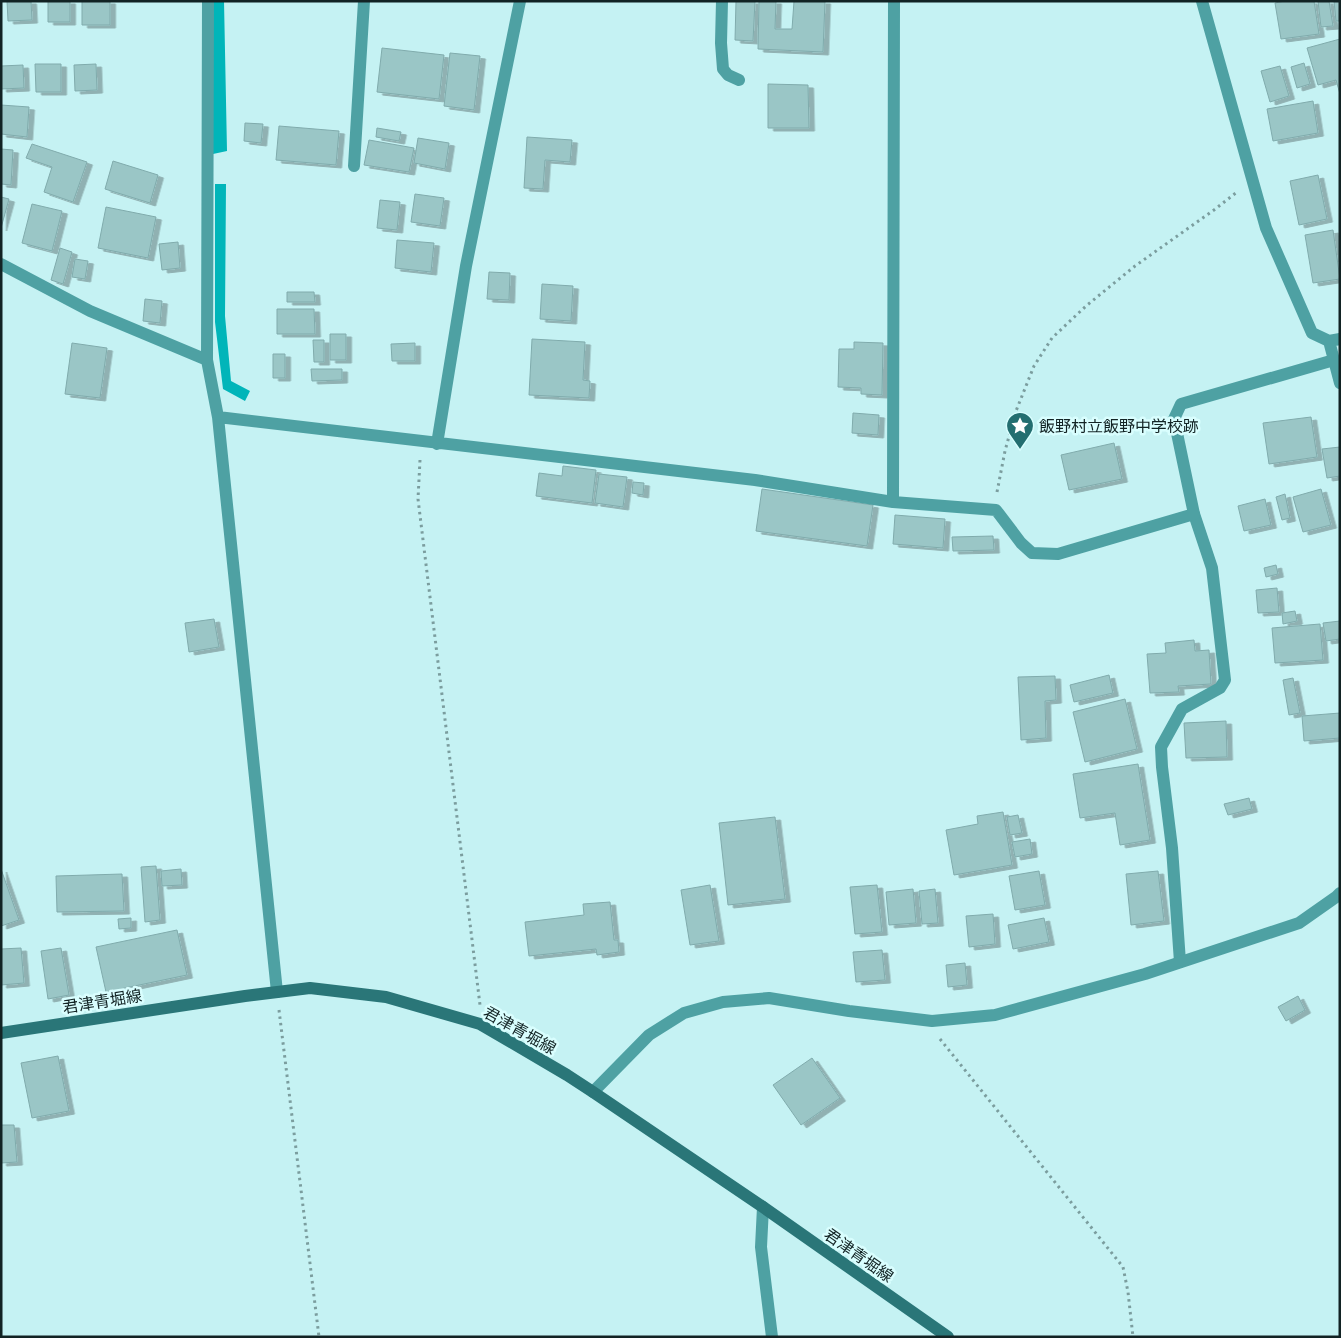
<svg xmlns="http://www.w3.org/2000/svg" width="1341" height="1338" font-family="Inter,'Noto Sans JP',sans-serif">
<defs>
<filter id="shadow"><feDropShadow dx="5.5" dy="3" stdDeviation="0" flood-color="#0004"/></filter>
</defs>
<rect width="100%" height="100%" fill="#c5f2f3"/>
<path fill="#01b5b9" d="M213 1H224L227 151 213 154Z
M215 184H226L225 316 231 381 250 391 245 401 223 389 215 322Z"/>
<path fill="#9ac6c6" stroke="#80abac" filter="url(#shadow)" d="M7 1H31L32 20 8 21Z
M48 1H70V22H48Z
M82 1H110V25H82Z
M736 1H755L753 41 735 40Z
M759 1H776L775 29H792L794 1H825L823 52 758 49Z
M1285 1H1314L1319 34 1281 39 1275 3Z
M1318 1H1329L1333 26 1321 27Z
M1334 1H1340V21H1336Z
M1340 39V94L1336 80 1318 85 1307 48Z
M382 48 444 55 439 99 377 92Z
M450 53 480 56 474 110 444 106Z
M1304 63 1310 84 1297 88 1291 67Z
M35 64H61V92H36Z
M96 64 97 90 75 91 74 65Z
M23 65 24 88 1 89V66Z
M1280 66 1289 96 1270 102 1261 71Z
M768 84 808 85 809 128H768Z
M1313 101 1318 133 1273 141 1267 109Z
M1 105 29 107 27 137 1 134Z
M245 123 263 124 261 143 244 141Z
M279 126 339 131 336 165 276 160Z
M377 128 401 132 399 141 376 137Z
M527 137 572 140 570 162 545 160 543 189 524 188Z
M418 138 449 143 445 169 414 163Z
M369 140 414 148 409 172 364 165Z
M32 144 87 162 73 202 44 192 52 167 26 158Z
M1 149 13 150 11 185 1 184Z
M113 161 158 175 150 203 105 189Z
M1318 175 1327 219 1299 225 1290 181Z
M415 194 444 198 440 226 411 222Z
M1 197 9 199 1 228Z
M380 200 400 202 397 230 377 228Z
M32 204 62 211 52 251 22 243Z
M106 207 156 217 148 258 98 248Z
M1333 230 1340 279 1313 283 1305 235Z
M397 240 434 243 431 272 395 268Z
M178 242 180 268 162 270 159 244Z
M60 248 72 252 63 284 51 280Z
M75 259 88 261 85 279 72 277Z
M489 272 510 273 509 300 487 299Z
M542 284 573 286 571 321 540 319Z
M287 292H314L315 302H287Z
M145 299 162 301 160 323 143 321Z
M277 309H314L315 334H277Z
M330 334H346V360H330Z
M532 339 585 342 583 380 590 381 589 398 529 395Z
M313 340H324V362H314Z
M854 342 883 343 882 395 861 394V388L838 387 839 349H854Z
M72 343 107 348 100 398 65 394Z
M415 343V361H392L391 344Z
M273 354H285V378H273Z
M311 369H342V380L312 381Z
M853 413 879 415 878 435 852 433Z
M1311 417 1317 457 1269 464 1263 423Z
M1114 443 1122 479 1069 490 1061 455Z
M1340 447V476L1327 478 1322 449Z
M563 466 596 470 592 503 536 496 539 473 562 476Z
M599 474 627 477 623 507 595 503Z
M633 482 644 483 643 495 632 493Z
M762 489 873 505 867 546 756 531Z
M1321 489 1331 525 1303 532 1293 497Z
M1285 494 1290 518 1282 520 1276 497Z
M1265 499 1271 525 1244 531 1238 506Z
M895 515 945 519 943 548 893 544Z
M993 536 994 550 953 551 952 537Z
M1276 565 1278 574 1266 577 1264 568Z
M1277 588 1279 612 1258 613 1256 590Z
M1295 611 1297 621 1283 624 1282 613Z
M214 619 219 647 189 652 185 623Z
M1340 621V639L1326 641 1323 623Z
M1320 624 1323 660 1275 663 1272 628Z
M1194 640 1195 651 1209 650 1211 684 1178 686 1179 692 1150 693 1147 654 1166 653 1165 643Z
M1109 675 1113 693 1074 702 1070 685Z
M1055 676 1056 700 1045 701 1046 738 1021 740 1018 677Z
M1293 678 1300 713 1289 715 1283 680Z
M1125 699 1137 749 1085 762 1073 712Z
M1340 713V738L1304 741 1302 716Z
M1226 721 1227 757 1186 758 1184 723Z
M1138 764 1150 840 1120 845 1115 813 1080 818 1073 774Z
M1249 798 1252 809 1228 815 1224 804Z
M1003 812 1012 865 954 875 946 830 978 824 977 816Z
M1018 815 1022 833 1010 835 1007 817Z
M775 817 785 899 728 905 719 823Z
M1030 839 1032 854 1015 857 1012 842Z
M156 866 160 920 145 922 141 867Z
M1 869 19 920 1 926Z
M181 869 182 885 162 886 161 871Z
M1039 871 1045 905 1015 910 1009 876Z
M1158 871 1164 921 1131 925 1126 874Z
M122 874 124 911 57 912 56 876Z
M710 885 719 941 690 945 681 890Z
M877 885 882 932 855 934 850 887Z
M913 889 916 923 889 925 886 892Z
M935 889 938 923 922 924 919 891Z
M610 902 614 940H618L619 952 597 955 596 949 529 956 525 922 584 915 583 904Z
M993 914 995 944 969 947 966 916Z
M131 918V928L119 929 118 919Z
M1044 918 1049 942 1013 949 1008 925Z
M177 930 187 975 106 992 96 947Z
M21 948 24 983 1 985V949Z
M61 948 69 995 48 999 41 951Z
M882 950 885 980 856 982 853 952Z
M965 963 967 985 948 987 946 965Z
M1298 996 1305 1010 1286 1021 1278 1007Z
M58 1056 69 1111 32 1118 21 1063Z
M812 1058 840 1098 801 1125 773 1085Z
M1 1125H14L17 1162 1 1163Z"/>
<g fill="none" stroke-linecap="round" stroke-linejoin="round">
<path stroke="#7b9d9e" stroke-width="3" stroke-dasharray="2.5 4" stroke-linecap="butt" d="M420 460 418 499 480 1005
M997 492 1005 451 1016 411 1034 366 1052 338 1086 306 1135 266 1214 210 1237 192
M279 1010 319 1337
M940 1039 1123 1267 1128 1292 1133 1337"/>
<path stroke="#4ea1a3" stroke-width="12" d="M722 1 721 43 723 69 728 75 739 80
M354 166 364 1
M1180 962 1172 848 1162 767 1161 747 1182 709 1220 688 1225 680 1212 568 1194 514"/>
<path stroke="#4ea1a3" stroke-width="12" d="M208 1 207 360 218 417 277 992
M1202 1 1266 228 1312 333 1329 341 1340 339
M1 264 90 311 207 360
M1329 341 1340 383
M218 417 755 480 893 502 996 510 1021 543 1032 553 1058 554 1194 514 1174 419 1181 404 1334 360
M437 444 466 266 520 1
M893 502 894 1
M593 1092 649 1035 684 1013 723 1002 769 998 849 1011 932 1021 995 1015 1145 974 1299 923 1336 897 1340 893
M763 1207 761 1247 772 1337"/>
<path stroke="#2a7678" stroke-width="12" d="M1 1033 245 996 310 988 386 997 480 1024 567 1075 593 1092 763 1207 948 1337"/>
</g>
<defs>
<symbol id="sight-pin" viewBox="-11 -11 22 30"><path d="M0 17L-7.5 6A9.5 9.5 0 1 1 7.5 6Z" fill="#236e70" stroke="#d9fefe"/><path d="M0-6L1.8-2.2L6-1.7L2.9 1.2L3.7 5.4L0 3.3L-3.7 5.4L-2.9 1.2L-6-1.7L-1.8-2.2Z" fill="#fff"/></symbol>
</defs>
<g fill-rule="evenodd">
<use href="#sight-pin" x="1004" y="410" width="32" height="43"/>
</g>
<g text-anchor="middle" stroke-width="5" stroke-linejoin="round" paint-order="stroke">
<g font-size="16" fill="#122324" stroke="#d9fefe" text-anchor="start">
<text x="1039" y="432">飯野村立飯野中学校跡</text>
</g>
<g font-size="16" fill="#122324" stroke="#d9fefe">
<text transform="translate(102 1001) rotate(-9)" y="6">君津青堀線</text>
<text transform="translate(520 1030) rotate(29)" y="6">君津青堀線</text>
<text transform="translate(859 1255) rotate(35)" y="6">君津青堀線</text>
</g>
</g>
<rect width="1341" height="1338" fill="none" stroke="#122324" stroke-width="5"/>
</svg>
